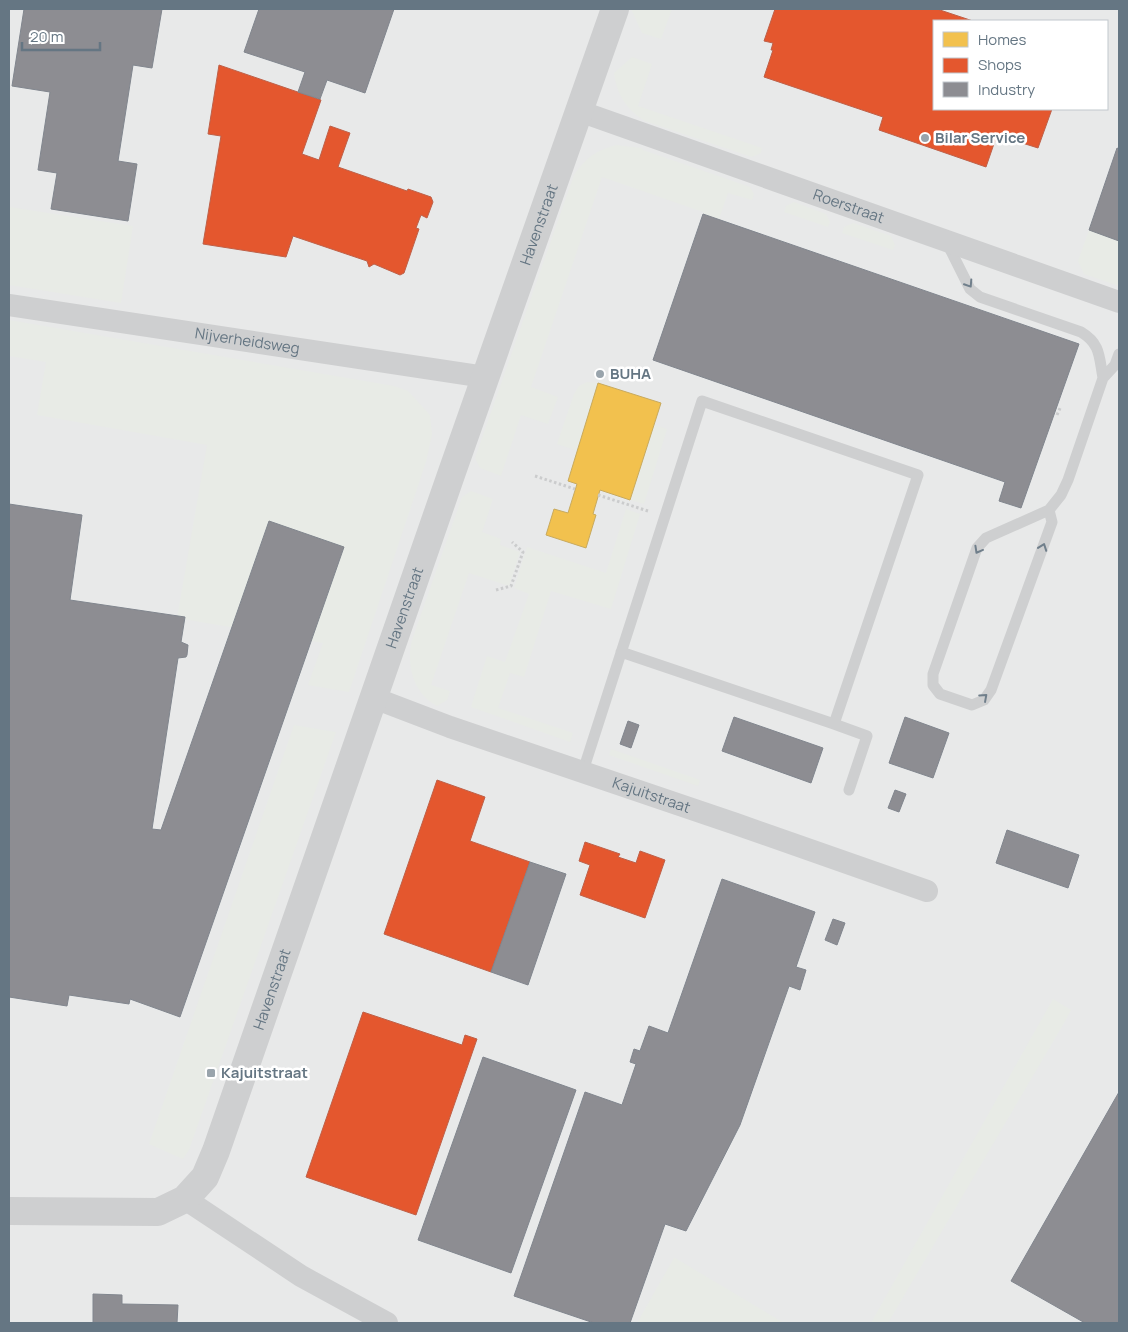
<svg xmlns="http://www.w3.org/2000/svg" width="1128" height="1332" font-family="Manrope,sans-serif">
<rect width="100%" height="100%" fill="#f9f9f9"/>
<path fill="#e8e9e9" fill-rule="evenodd" d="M9 9H1119V1323H9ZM934 21H1107V109H934Z"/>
<path fill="#e8ebe6" d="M631 9H672L661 39 642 33Z
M632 57 652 64 638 106 762 148 761 153 752 157 645 121C626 109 617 95 614 73Z
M616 145 641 148 643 150 750 187 754 194 752 200 728 193 719 219 703 214V212L602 177 531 387 558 397 548 424 521 415 501 476 480 468 475 458 574 175C587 157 595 151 616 145Z
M794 202 826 214 830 222 828 227 784 212 786 206Z
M9 207 133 226 121 303 9 285Z
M853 223 891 236 895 245 893 250 842 233 844 227Z
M1089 230 1119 241V286L1084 274 1078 261Z
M9 320 394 386 408 391 430 415 432 434 426 462 349 692 308 685 323 643 177 618 207 445 37 415 46 362 9 356Z
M587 382 598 383 578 451 557 444 574 394 579 386Z
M654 425 667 429 644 504 630 500Z
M471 491 493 499 482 532 501 539 500 545 520 552 509 586 469 573 431 685 450 691 447 700 437 706C413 693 406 665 412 640L462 497Z
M626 509 640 514 611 609 551 591 524 677 510 673 498 708 573 733 570 742 471 707 487 656 505 662 529 594 514 588 527 547 606 573Z
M294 725 336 732 189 1150 183 1159 149 1144Z
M611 749 700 780 698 786 609 755Z
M1053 999 1071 1010 1064 1023 888 1323H871Z
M674 1258H675L784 1323H637Z"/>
<path fill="#f2c14e" stroke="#c8aa5e" d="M598 383 661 403 630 500 600 490 593 514 596 515 586 548 546 535 554 509 568 513 577 484 568 481Z"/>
<path fill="#e4572e" stroke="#be6048" d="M775 9H937L973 21H934V109H1052L1038 148 997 135 986 167 879 130 883 117 764 77 773 50H771L773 43 764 41Z
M219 65 321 100 302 154 319 160 330 126 350 133 338 167 407 191 408 189 431 197 433 202 427 218 421 215 416 228 419 229 404 273 400 275 374 264 369 267 367 261 293 236 286 257 203 244 221 136 208 134Z
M437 780 485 797 470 841 530 862 491 972 384 934Z
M585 842 620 854 618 857 636 863 640 851 665 860 645 918 580 895 590 865 579 861Z
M363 1012 462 1045 465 1035 477 1039 416 1215 306 1177Z"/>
<path fill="#8d8d92" stroke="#81868e" d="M24 9H162L152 68 133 65 118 161 137 164 128 221 51 209 57 173 38 170 50 92 12 86Z
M259 9H394L365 93 327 80 320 99 298 92 305 72 244 52Z
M1117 148 1119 149V241L1089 230Z
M703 214 1079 344 1021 508 999 501 1005 482 653 360Z
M9 504 82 515 70 600 185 617 181 642 188 645 187 655 186 657 178 658 152 829 161 830 269 521 344 547 180 1017 130 999 129 1004 69 995 67 1006 9 997Z
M734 717 823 748 811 783 722 751Z
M905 717 949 733 933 778 889 763Z
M628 721 639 725 631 748 620 744Z
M895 790 906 794 899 812 888 808Z
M1007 830 1079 855 1068 888 996 863Z
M530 862 566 874 528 985 491 972Z
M722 879 815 912 796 967 806 970 800 990 789 986 740 1125 686 1231 665 1224 630 1323H594L514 1296 585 1092 622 1105 636 1064 630 1062 634 1049 640 1051 649 1026 668 1033Z
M833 919 845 923 837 945 825 940Z
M483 1057 576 1090 511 1273 418 1240Z
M1119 1092V1323H1085L1011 1281Z
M93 1294 122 1295V1304L178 1305 177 1323H93Z"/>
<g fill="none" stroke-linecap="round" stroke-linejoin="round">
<path stroke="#cbcccd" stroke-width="3" stroke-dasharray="2.5 2.5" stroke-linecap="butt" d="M1057 415 1061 406
M535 476 575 489
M598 495 648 511
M496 590 511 586 523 552 512 542"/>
<path stroke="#cecfd0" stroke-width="11" d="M947 243 970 289 980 297 1081 332C1101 344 1099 357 1103 378
M1049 510 1052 522 991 690 984 700 972 705 940 694 933 685V674L977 548 986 538 1049 510 1061 495 1068 480 1103 378 1115 365 1119 354
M834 724 867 736 849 790
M583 771 702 401 918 475 834 724 621 652"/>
<g stroke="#cecfd0" stroke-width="22">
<path id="s1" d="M579 111 1119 302"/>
<path id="s2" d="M9 305 485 377"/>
<path id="s3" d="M374 698 450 727 736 824 927 891"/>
<path d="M185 1199 301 1276 387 1323"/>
</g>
<path stroke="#cecfd0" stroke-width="28" id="s4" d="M9 1211 158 1212 185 1199 205 1177 216 1151 452 472 615 9"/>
</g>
<defs><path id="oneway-chevron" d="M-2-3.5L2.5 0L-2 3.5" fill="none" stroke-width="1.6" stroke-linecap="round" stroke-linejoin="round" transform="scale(1.25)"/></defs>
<g stroke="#707f8b">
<use href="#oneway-chevron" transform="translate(969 284) rotate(57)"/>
<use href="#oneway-chevron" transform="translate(1043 547) rotate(-70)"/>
<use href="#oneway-chevron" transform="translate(978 550) rotate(119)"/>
<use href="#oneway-chevron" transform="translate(984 697) rotate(-42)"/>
</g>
<g fill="#99a4ac" stroke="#fff" stroke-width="2">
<circle cx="925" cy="138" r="5"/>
<circle cx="600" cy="374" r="5"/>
<rect x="206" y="1068" width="10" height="10" rx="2.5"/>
</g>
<g text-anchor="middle" stroke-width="5" stroke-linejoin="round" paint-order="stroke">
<g font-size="15" font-weight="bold" fill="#657683" stroke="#fff" text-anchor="start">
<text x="935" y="143">Bilar Service</text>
<text x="610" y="379">BUHA</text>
<text x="221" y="1078">Kajuitstraat</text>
</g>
<g font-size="15" fill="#657683" stroke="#fff">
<text dy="5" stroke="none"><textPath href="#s1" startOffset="286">Roerstraat</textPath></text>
<text dy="5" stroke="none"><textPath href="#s4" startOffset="1218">Havenstraat</textPath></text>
<text dy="5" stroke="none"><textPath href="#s2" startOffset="241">Nijverheidsweg</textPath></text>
<text dy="5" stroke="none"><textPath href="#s4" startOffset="812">Havenstraat</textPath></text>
<text dy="5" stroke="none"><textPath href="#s3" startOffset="294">Kajuitstraat</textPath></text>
<text dy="5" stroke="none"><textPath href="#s4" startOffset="408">Havenstraat</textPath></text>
</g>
</g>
<rect width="1128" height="1332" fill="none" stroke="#657683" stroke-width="20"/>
<rect x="933" y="20" width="175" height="90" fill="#ffffff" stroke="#c1c8cd"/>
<rect x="943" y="32" width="25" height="15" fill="#f2c14e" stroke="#c1c8cd"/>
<text x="978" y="45" font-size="15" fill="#657683">Homes</text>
<rect x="943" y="58" width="25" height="15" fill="#e4572e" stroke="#c1c8cd"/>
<text x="978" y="70" font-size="15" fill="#657683">Shops</text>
<rect x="943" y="82" width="25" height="15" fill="#8d8d92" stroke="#c1c8cd"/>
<text x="978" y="95" font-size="15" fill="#657683">Industry</text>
<path d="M22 42v8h78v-8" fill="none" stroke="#657683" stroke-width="2.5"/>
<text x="30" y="42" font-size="15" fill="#657683" stroke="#ffffff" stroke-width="4" paint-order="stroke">20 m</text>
</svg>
